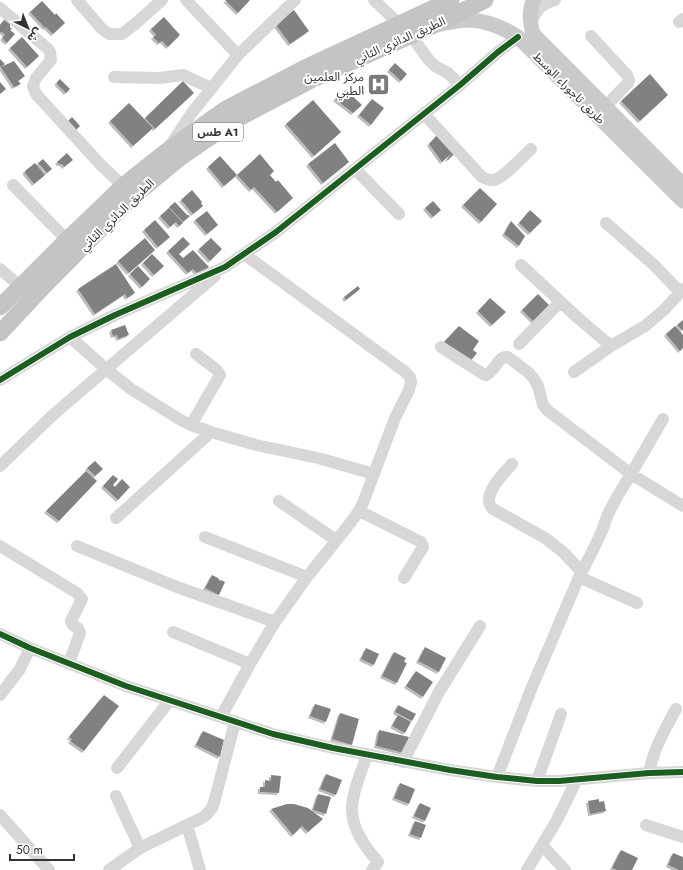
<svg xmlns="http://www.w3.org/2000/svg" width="683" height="870" font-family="Jost,'Noto Sans Arabic',sans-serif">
<defs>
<filter id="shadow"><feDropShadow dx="-2" dy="2" stdDeviation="0" flood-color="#0004"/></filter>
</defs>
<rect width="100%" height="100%" fill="#fff"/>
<path fill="#818181" filter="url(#shadow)" d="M225 0H250L238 13Z
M42 1 55 15 56 13 65 23 53 34 46 27 45 28 30 12Z
M294 10 309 31 290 44 275 24Z
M164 17 180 35 168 47 162 41 159 43 153 37 156 35 151 29Z
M4 20H7L10 23V27L12 29 10 30 15 34 7 43 2 38 5 35 2 32 1 33 0 32V25Z
M22 37 39 56 27 67 10 48Z
M0 59 5 64 1 67 14 61 25 76 18 81 21 84 14 87 0 66Z
M395 63 407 74 401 81 389 70Z
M650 74 668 95 640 121 621 101Z
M60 79 70 89 66 93 57 84V82Z
M183 81 194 93 155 129 145 118Z
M0 82 6 89 0 94Z
M346 90 362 105 353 113 335 99Z
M372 99 384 108 371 125 359 115Z
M313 100 341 132 314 156 286 124Z
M129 103 153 128 133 146 110 121Z
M72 117 80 126 75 131 67 122Z
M438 134 456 152 448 160 447 159 452 153 442 162 429 144Z
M335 143 349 162 323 183 308 164Z
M67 153 73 160 64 167 62 164H59L57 162Z
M260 154 274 171 270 175 276 182 278 180 293 198 277 212 254 187 251 190 237 175Z
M220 156 237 175 224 186 208 167Z
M43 159 52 169 47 173 38 163Z
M35 163 45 175 34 184 25 173V171Z
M480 188 497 204 481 222 463 205Z
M192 190 202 202 201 203 203 206 193 214 181 200Z
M433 201 441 210 433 217 425 208Z
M175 202 187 215H188L190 216 183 222 169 207Z
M169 208 183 223 179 226 176 222 170 227 160 216Z
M530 210 542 221 530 233 519 223Z
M207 211 218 225 207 234 195 220Z
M155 220 170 237 158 247 144 230Z
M511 221 525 236 519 246 504 234Z
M183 237 190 244 179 254 183 258 193 250 209 267 199 276 193 269 188 273 168 251Z
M145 238 155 250 129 273 118 261Z
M211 238 222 249 210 261 199 249Z
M152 254 164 266 154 275 143 263Z
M116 264 135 293 127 298 125 294 95 314 78 289Z
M138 266 150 279 142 287 130 274Z
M358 286 360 289 346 300 344 297Z
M538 294 551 307 535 323 522 310Z
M490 298 506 312 492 325 478 311Z
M683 320V331L677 325Z
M125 325 129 335 118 339 117 335 113 336 111 330Z
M459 326 479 341 473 350 477 353 470 362 444 342Z
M675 326 683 335V348L680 351 666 334Z
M95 461 103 469 95 476 87 468Z
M86 471 97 481 59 521 46 511Z
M113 475 118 479 113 485 115 487 122 479 130 487 118 500 103 486Z
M212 575 218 578 220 581 221 580 225 582 219 595 205 588Z
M425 647 446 658 439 672 418 661Z
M366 648 379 654 374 665 361 659Z
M394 652 406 658 404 662 407 663 397 683 382 676Z
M416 671 433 682 423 697 406 686Z
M104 695 119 706 84 751 70 741 72 739 69 737Z
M315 704 331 709 326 722 310 716Z
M398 705 416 714 412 721 395 712Z
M340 713 359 719 352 745 332 739Z
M398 715 411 722 405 733 392 726Z
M379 730 409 737 404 753 376 746Z
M203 731 224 740 220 757 196 745Z
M326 774 342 780 336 795 320 789Z
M271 775 281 776 279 793 260 792V787H265V780L271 781Z
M400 783 415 789 409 804 394 798Z
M318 794 331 797 326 814 313 810Z
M599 799V802L604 801 606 811 590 814 588 801Z
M420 803 431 808 425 821 414 816Z
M287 804H294L308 808 323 819 308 832 302 826 293 835 271 809Z
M415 821 426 825 421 838 410 834Z
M621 850 638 858 632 870H617L612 868Z
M673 853 683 857V870H679L668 865Z"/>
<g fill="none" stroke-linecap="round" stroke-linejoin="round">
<path stroke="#d7d7d7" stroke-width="12" d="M77 0 101 28 109 34H122L135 24 162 0
M186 0 238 55
M374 0 399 24
M0 8 48 49 50 52 51 60 36 78 33 86 36 94 100 164 123 186
M679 22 683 19
M530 23C539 8 538 6 555 0
M411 35 428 59 435 66 448 73 460 85
M591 36 627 75 629 80 628 83 605 107
M114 77 159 78 183 75 211 88
M424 114 482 177C486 179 490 181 494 180 504 178 523 156 531 149
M170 146 191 114 238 55 295 0
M355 169 399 214
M13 185 67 240
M606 223 654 265 680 292
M521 265 578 318 611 346
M0 269 20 286
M70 337 106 369 131 389 179 419 191 425 211 432 256 445 318 458 374 474
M519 344 560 302
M441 347 483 374 486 375C495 371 499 355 508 357L529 373 534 379 538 386 543 405 547 410 631 474 683 506
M574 372 611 346 645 326 664 310 683 289
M0 380 70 337 115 315 225 267 276 232 460 85 498 52 518 37
M191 425 220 375 219 373 217 370 196 354
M512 464C505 472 488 489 489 501 489 504 491 507 493 509L545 538 563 552 581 571
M0 466 54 414 215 276
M279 501 336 540
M359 511 421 542 423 547 404 578
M116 518 211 432
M205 537 307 577
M0 546 77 593 82 599 71 621C72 626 75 627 78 628L80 633 69 663
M77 546 177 587 275 622
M579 577 637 603
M173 632 250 664
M0 634 30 648 126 686 273 734 333 748 450 770 497 777 537 781H559L649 773 683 772
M0 695 20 669 30 648
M221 717 250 664 275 622 307 577 348 526 359 511 363 503 395 418 409 390 411 382 410 377 404 371 244 254
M367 755C362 770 351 795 352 811 353 831 366 848 378 862L372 870
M403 762 439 692 480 626
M117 768 170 700
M649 773C653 750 665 729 676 709
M497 777 532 687 579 577 592 552 602 531 608 514 617 497 631 474 663 419
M537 781 561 714
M116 796 140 848
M0 815 49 870
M187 825 200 870
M646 825 683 837
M542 845 565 870
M109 870 140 848 187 825 200 819 206 815 212 808 215 799 235 722
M527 870 557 820 577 779"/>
<path stroke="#cacaca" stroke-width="15" d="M534 0C528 10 530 23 533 34L683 185
M441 24C450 22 460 20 470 20 487 21 504 28 518 37L683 201"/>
<path stroke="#c4c4c4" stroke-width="17" d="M0 307 67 240 123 186 167 151 226 109 305 68 451 0
M0 333 44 286 130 199 181 157 235 120 313 79 434 25 485 0"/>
<defs>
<path id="cycleway" d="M0 380 70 337 115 315 225 267 276 232 460 85 498 52 518 37
M0 634 30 648 126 686 273 734 333 748 450 770 497 777 537 781H559L649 773 683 772"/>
</defs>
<use href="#cycleway" stroke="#fff" stroke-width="8"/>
<use href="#cycleway" stroke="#1b5e20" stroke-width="6"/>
</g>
<defs>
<symbol id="hospital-square" viewBox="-11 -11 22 22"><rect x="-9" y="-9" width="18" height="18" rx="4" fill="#7a7a7a" stroke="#fff"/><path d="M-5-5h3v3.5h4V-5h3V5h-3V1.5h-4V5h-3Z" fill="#fff"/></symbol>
</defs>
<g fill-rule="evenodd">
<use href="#hospital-square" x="366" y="72" width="25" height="25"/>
</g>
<g text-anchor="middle" stroke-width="4" stroke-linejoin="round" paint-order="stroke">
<rect fill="#fff" stroke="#707070" stroke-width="1" x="193" y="123" width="50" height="18" rx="3"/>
<g font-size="11" font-weight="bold" fill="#333">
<text x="218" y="136">طس A1</text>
</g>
<g font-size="12" fill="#333" stroke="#fff">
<text transform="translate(400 40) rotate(-24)" y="4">الطريق الدائري الثاني</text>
<text transform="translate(569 88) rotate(45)" y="4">طريق تاجوراء الوسط</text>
<text transform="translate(117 215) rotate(-44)" y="4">الطريق الدائري الثاني</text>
</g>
<g font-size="12" fill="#333" stroke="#fff" text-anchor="end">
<text x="364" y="81">مركز العلمين<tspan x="364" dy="14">الطبي</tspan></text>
</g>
</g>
<g transform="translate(28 28) rotate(137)" stroke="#ffffff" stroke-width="3" paint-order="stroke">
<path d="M0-3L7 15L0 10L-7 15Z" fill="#333333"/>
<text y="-6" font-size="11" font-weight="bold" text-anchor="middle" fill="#333333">ش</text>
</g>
<path d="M10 854v6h64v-6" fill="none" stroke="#333333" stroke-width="2"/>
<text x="16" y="854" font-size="12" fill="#333333" stroke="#ffffff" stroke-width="3" paint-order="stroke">50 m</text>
</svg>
